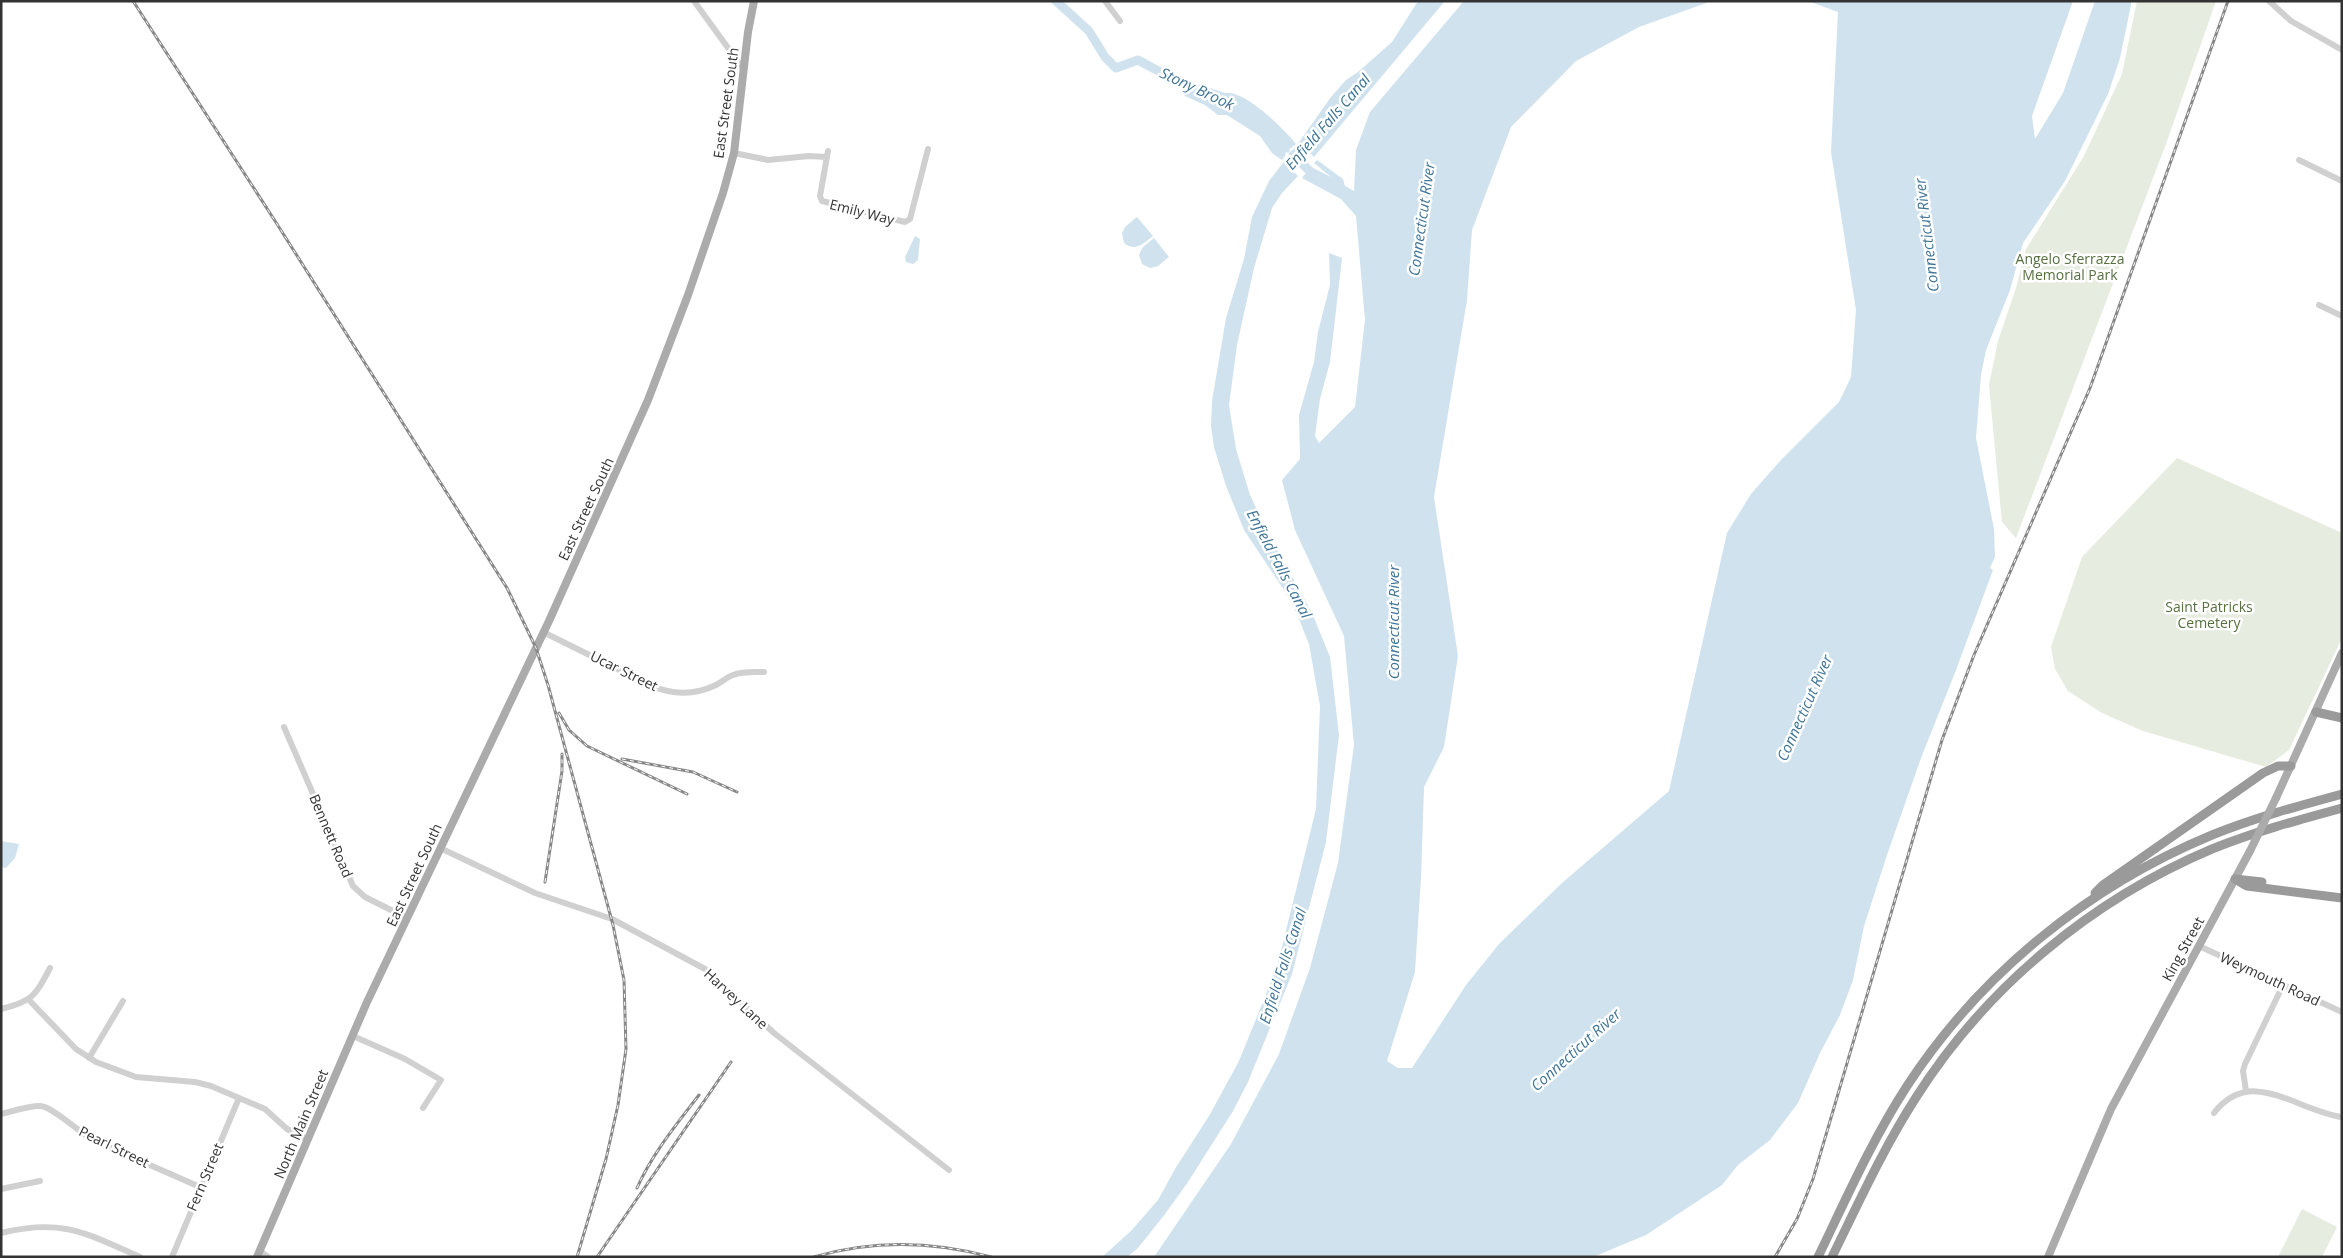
<svg xmlns="http://www.w3.org/2000/svg" width="2343" height="1258" font-family="'Open Sans',sans-serif">
<rect width="100%" height="100%" fill="#fff"/>
<path fill="#e6ecdf" d="M2137 1H2216L2166 144 2016 538 2002 522 1995 449 1989 385 1998 341 2016 288 2026 249 2084 156 2122 74Z
M2177 458 2342 533V638L2289 750 2266 767 2143 731 2102 713 2068 691 2055 669 2051 647 2082 557Z
M2302 1209 2337 1227 2322 1257H2278Z"/>
<path fill="#cfe2ee" d="M1418 1H1445L1314 157 1309 152 1293 171 1298 176 1282 193 1272 208 1254 268 1237 345 1229 405 1236 449 1250 495 1268 533 1312 613 1330 657 1339 735 1326 842 1292 974 1248 1082 1233 1111 1188 1182 1165 1214 1138 1248 1127 1257H1102L1131 1231 1158 1200 1175 1169 1209 1116 1239 1061 1277 967 1316 809 1320 706 1309 644 1297 614 1286 593 1244 530 1226 486 1214 447 1211 426 1212 401 1226 318 1244 259 1252 217 1269 181 1302 138 1331 97 1346 80 1358 72 1392 42Z
M1464 1H1712L1639 27 1576 61 1511 127 1472 230 1467 300 1434 497 1458 656 1444 747 1424 787 1421 878 1415 972 1387 1061 1398 1068H1412L1466 985 1499 944 1562 883 1669 791 1727 533 1751 494 1780 461 1839 402 1851 377 1856 310 1831 152 1838 12 1808 1H2073L2032 116 2035 139 2063 93 2095 1H2131V5L2120 58 2108 94 2065 181 2023 243 2010 290 1986 350 1981 375 1976 438 1994 529 1995 557 1990 568 1993 570 1956 670 1921 758 1887 855 1864 926 1853 980 1840 1015 1820 1053 1798 1103 1770 1140 1738 1165 1722 1185 1646 1235 1593 1257H1154L1231 1144 1279 1054 1310 968 1338 863 1354 745 1344 636 1295 530 1282 480 1300 459 1299 415 1314 362 1318 332 1330 285 1329 253 1342 258 1330 362 1320 399 1315 436 1319 443 1355 407 1365 320 1356 216 1341 199 1302 178 1311 167 1331 177 1314 163 1317 160 1343 179 1345 186 1354 191 1356 150 1370 112Z
M1184 83H1195L1225 93C1245 90 1284 129 1296 144L1294 146 1292 145 1293 147 1289 149 1290 151 1288 153 1286 152 1285 157 1283 156 1284 158 1282 160 1272 153 1260 136 1227 115H1218L1205 105 1185 96 1181 90Z
M1137 217 1153 236C1143 244 1135 252 1124 243L1122 233 1125 227Z
M915 236 920 239 918 260 913 264 906 262 905 257Z
M1154 238 1169 257 1158 266 1150 268 1142 264 1139 255 1142 248Z
M1 841 19 844 15 858 6 868 1 867Z"/>
<g fill="none" stroke-linecap="round" stroke-linejoin="round">
<path stroke="#cfe2ee" stroke-width="9" d="M1056 1 1089 31 1105 57 1116 68 1138 60 1194 90
M1293 155 1316 177"/>
<path stroke="#d0d0d0" stroke-width="6" d="M694 1 744 70
M1105 1 1120 21
M2269 1 2291 21 2342 50
M828 151 820 196 822 201 905 222 910 219 928 149
M734 153 768 160 809 156 827 157
M2299 160 2342 181
M2319 305 2342 316
M543 632 652 686C673 695 695 695 716 685 722 682 727 677 733 675 743 671 754 672 764 672
M284 727 353 886 365 897 407 918
M440 848 535 893 612 919 705 969 774 1033 949 1170
M2199 946 2342 1012
M29 1000 76 1049 96 1062 136 1077 195 1082 211 1086 265 1109 287 1129 308 1140
M1 1009C33 1001 35 996 50 968
M353 1036 405 1059 441 1080 423 1108
M89 1058 123 1001
M2246 1091 2243 1071 2245 1064 2283 985
M2214 1113C2251 1065 2297 1111 2342 1117
M1 1114C13 1111 28 1106 40 1106 52 1106 80 1133 93 1140L200 1187
M1 1189 40 1181
M1 1233C63 1218 85 1233 140 1257
M260 1251 268 1257
M172 1257 239 1098"/>
<path stroke="#ababab" stroke-width="8" d="M2276 798 2342 653
M257 1257 367 1002 549 621 648 400 688 295 723 193 734 153 748 32 754 1
M2048 1257 2111 1109 2250 851"/>
<path stroke="#9a9a9a" stroke-width="9" d="M2316 712 2342 718
M2235 879 2247 886 2342 898
M2235 879 2262 882
M2095 893 2103 885 2263 773 2278 766H2291
M1818 1257C1846 1199 1872 1140 1907 1086 1980 974 2089 886 2212 835 2254 818 2298 806 2342 794
M1832 1257C1858 1204 1883 1149 1915 1099 1985 988 2091 900 2212 849 2254 832 2298 820 2342 808"/>
<defs>
<path id="rail" d="M133 1 277 224 507 588 536 648 548 685 613 925 624 980 626 1049 618 1105 606 1159 577 1257
M559 713 569 730 587 746 687 794
M622 759 693 772 737 792
M545 882 562 771V754
M637 1188C652 1154 676 1125 699 1095
M597 1257 731 1062
M814 1257C872 1240 932 1241 991 1257
M1775 1257 1797 1219 1813 1179 1942 740 1974 655 2090 388 2228 1"/>
</defs>
<use href="#rail" stroke="#888" stroke-width="3"/>
<use href="#rail" stroke="#fff" stroke-width="1" stroke-dasharray="4" stroke-linecap="butt"/>
<path stroke="#ababab" stroke-width="8" d="M2250 851 2276 798"/>
</g>
<g text-anchor="middle" stroke-width="5" stroke-linejoin="round" paint-order="stroke">
<g font-size="14" fill="#333" stroke="#fff">
<text transform="translate(726 103) rotate(-82)" y="5">East Street South</text>
<text transform="translate(862 212) rotate(14)" y="5">Emily Way</text>
<text transform="translate(586 509) rotate(-65)" y="5">East Street South</text>
<text transform="translate(624 671) rotate(26)" y="5">Ucar Street</text>
<text transform="translate(331 836) rotate(67)" y="5">Bennett Road</text>
<text transform="translate(414 875) rotate(-65)" y="5">East Street South</text>
<text transform="translate(2183 949) rotate(-61)" y="5">King Street</text>
<text transform="translate(2270 979) rotate(25)" y="5">Weymouth Road</text>
<text transform="translate(736 999) rotate(43)" y="5">Harvey Lane</text>
<text transform="translate(301 1124) rotate(-67)" y="5">North Main Street</text>
<text transform="translate(114 1147) rotate(26)" y="5">Pearl Street</text>
<text transform="translate(205 1177) rotate(-67)" y="5">Fern Street</text>
</g>
<g font-size="14" fill="#56703f" stroke="#fff">
<text x="2070" y="264">Angelo Sferrazza<tspan x="2070" dy="16">Memorial Park</tspan></text>
<text x="2209" y="612">Saint Patricks<tspan x="2209" dy="16">Cemetery</tspan></text>
</g>
<g font-size="15" font-style="italic" fill="#3f7597" stroke="#fff">
<text transform="translate(1197 89) rotate(25)" y="5">Stony Brook</text>
<text transform="translate(1328 122) rotate(-49)" y="5">Enfield Falls Canal</text>
<text transform="translate(1422 219) rotate(-82)" y="5">Connecticut River</text>
<text transform="translate(1927 235) rotate(-97)" y="5">Connecticut River</text>
<text transform="translate(1279 564) rotate(62)" y="5">Enfield Falls Canal</text>
<text transform="translate(1394 622) rotate(-90)" y="5">Connecticut River</text>
<text transform="translate(1805 708) rotate(-66)" y="5">Connecticut River</text>
<text transform="translate(1283 966) rotate(-72)" y="5">Enfield Falls Canal</text>
<text transform="translate(1576 1050) rotate(-42)" y="5">Connecticut River</text>
</g>
</g>
<rect width="2343" height="1258" fill="none" stroke="#333333" stroke-width="5"/>
</svg>
